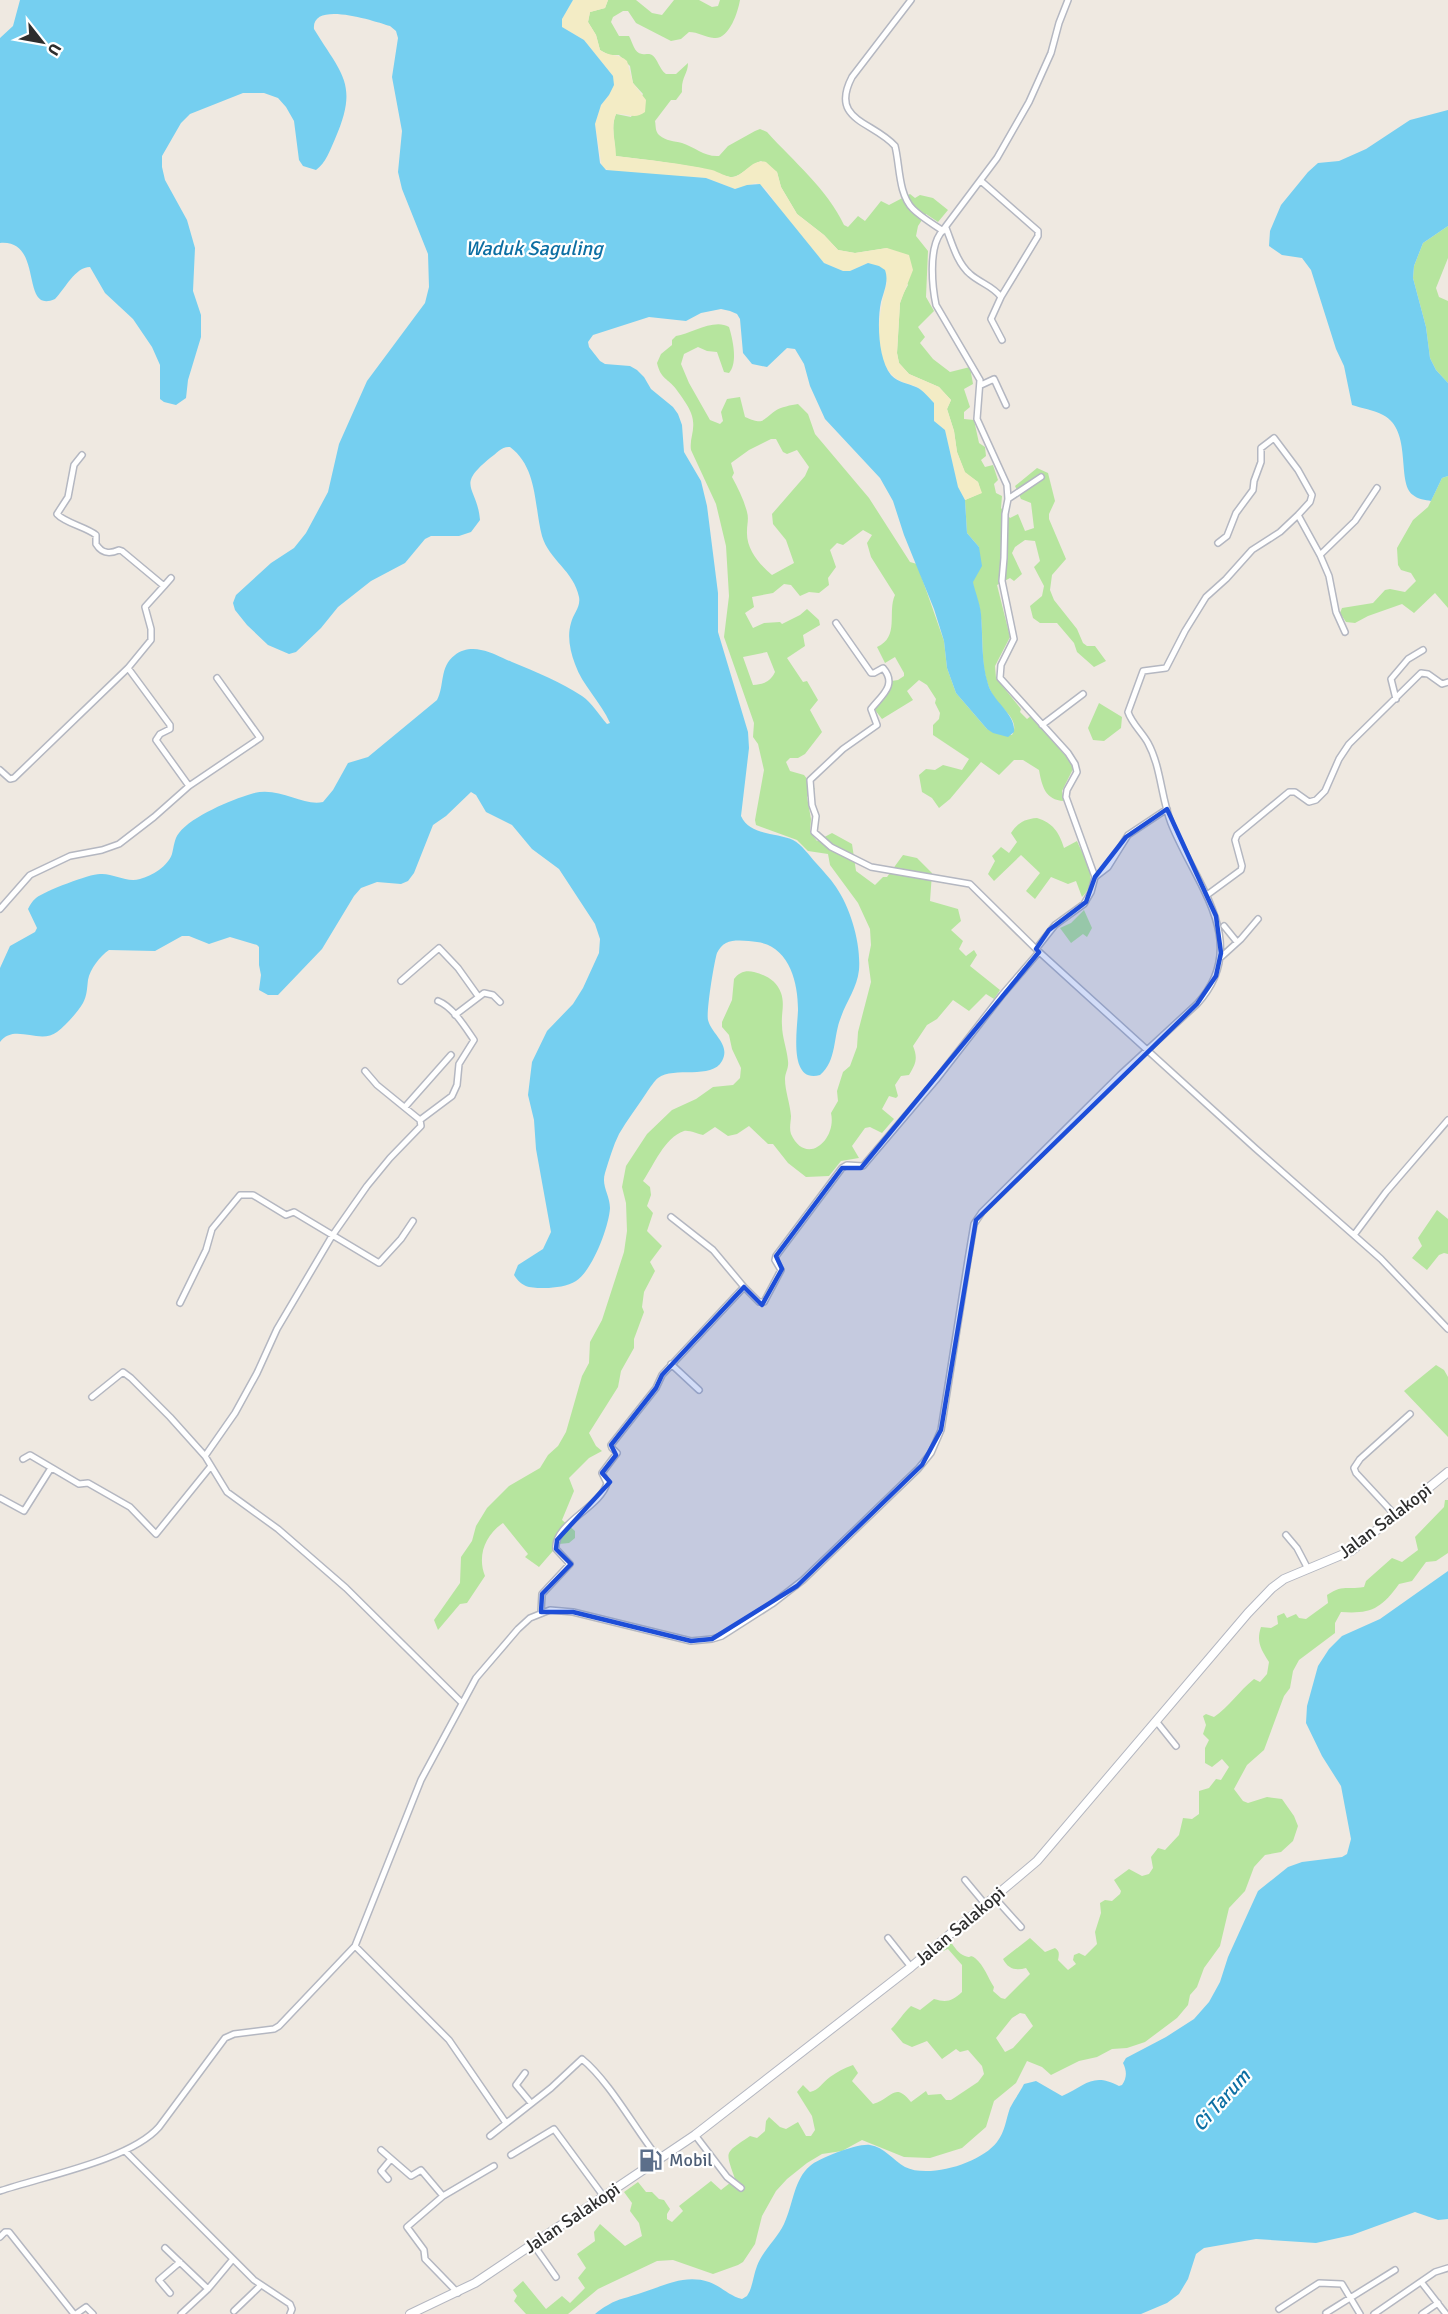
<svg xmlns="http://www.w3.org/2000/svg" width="1448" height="2314" font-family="Signika,sans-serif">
<rect width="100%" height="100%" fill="#efe9e1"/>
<path fill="#b6e59e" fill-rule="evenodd" d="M608 0H636L652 13 662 15 674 0H699L712 7 718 6 720 0H740C738 12 729 40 714 38 705 37 698 32 689 32L681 39 671 41 636 23 628 11H623L613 17 611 22 619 36H629C633 43 634 53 642 54 647 55 648 53 652 55 658 59 659 69 666 74H676L688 63C688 74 681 77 682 92L676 100H671L655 121C656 126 655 131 659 135 666 141 674 141 682 143 695 147 704 157 719 156L728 146 755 131 760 129 767 132C793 161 828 190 844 225L848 227 858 216 865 221 881 201 889 205 910 194 915 198 920 195 933 198 948 210 938 222 926 214 918 226 916 236 928 251 926 297 934 311 918 327 925 337 920 343 933 359 950 372 970 367 973 384 964 389 970 407 964 412V419L974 420 979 443 985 447 986 456 981 460 985 467 993 465 998 480 994 484 996 493 1002 496 1001 508 1010 518 1018 514 1025 531 1034 528 1031 503 1021 499 1015 486 1037 468 1048 473 1055 501 1049 514V519L1066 559 1052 575 1050 590 1054 600 1077 629 1083 643 1087 646H1095L1106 661 1094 667 1077 652 1074 643 1057 623H1040L1033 618 1030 606 1042 596 1044 586 1034 567 1040 561 1035 541 1025 540 1015 547 1012 553 1022 574 1014 581 1010 578 997 585 1010 637 995 666 996 678 1021 709 1020 712 1027 719 1031 716 1070 761 1073 769 1062 791 1064 801C1045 800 1042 786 1039 770L1023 760H1014L999 775 981 762 950 799 939 808 932 798 922 792 919 775 926 769 935 770 943 765 962 770 969 759 933 735V725L939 719 940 713 935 703 936 699 927 685 919 680 907 691 913 700 882 719 875 710 887 687 885 682 898 680 904 676V673L895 657 885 663 877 647C900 637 887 612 895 595L871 557 867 543 872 535 863 530 843 545 837 543 830 550 836 567 828 578 829 585 819 593 809 592 800 596 791 585 784 584 773 593 752 597 754 607 745 613 753 628 764 623 780 622 782 624 800 615 807 609 819 620 820 625 803 635 805 646 787 658 803 682 807 681 818 700 810 710 822 732 805 754 798 758H790L786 762 790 771 804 775 815 789 807 797 811 819 810 832 817 841 832 833 852 844 856 871 875 885 883 877H887L903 855 917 858 932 873 930 901 958 909 961 921 951 930 963 941 959 949 966 956 974 950 977 955 970 966 1000 990 994 999 986 994 969 1011 953 1000 937 1019 927 1025 913 1046C918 1058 916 1064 909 1075L901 1076 895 1085 898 1096 896 1098 889 1096 882 1109 894 1119 882 1133 870 1127 865 1128 852 1146 859 1158 841 1161 829 1176 806 1177 788 1163 773 1144H768L749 1126 737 1134 728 1136 715 1127 703 1135C698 1134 689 1130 684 1131 664 1138 654 1165 643 1181L650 1187 651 1195 647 1206 653 1213 647 1231 662 1246 650 1262 655 1271 644 1292 642 1307 644 1312 634 1339V1348L621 1371 618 1387 589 1433 596 1446 602 1451 589 1458 569 1478 574 1491 562 1520 575 1531V1538L569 1543 559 1544 539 1567 525 1557 528 1554 503 1523C485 1535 477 1556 485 1576L467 1603 460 1604 438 1630 434 1620 460 1583 461 1557 472 1541 476 1526 487 1508 509 1486 540 1468 548 1455 558 1446 566 1432 582 1376 589 1363 590 1342 602 1320 624 1252 627 1231 626 1203 622 1187 626 1166 647 1134 672 1110 696 1099 713 1087 733 1085 740 1078 741 1068 732 1049 729 1035 722 1027V1022L732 1000 734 979C739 972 746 970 754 972 766 975 777 981 781 993 785 1004 781 1014 782 1025 782 1037 787 1049 788 1061 789 1068 785 1073 785 1079 785 1091 790 1103 791 1116 791 1121 789 1128 791 1134 806 1167 837 1140 831 1113L838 1101 837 1091 843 1072 850 1066 857 1047 858 1032 871 982 868 960 871 945 870 929 858 903 830 865 828 854 808 851 797 840 756 825 755 820 764 770 758 744 753 737 754 723 724 637 729 596 726 546 716 504 691 450C689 437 697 429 691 413 688 405 681 396 676 389 668 378 661 380 657 363L661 354 672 345V340L676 336C691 334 714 318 729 327 733 340 738 363 729 373L724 372 717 352 707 351 698 347 684 354 681 364 689 383 710 420 720 424 723 421 721 412 727 399 740 397 745 417C764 425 761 421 775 411 781 407 791 405 798 404L808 414 815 434 869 498 910 562 917 564 944 641 947 668 956 693 987 729 1012 735C1021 720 1001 709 994 697 978 672 985 638 980 611 979 600 972 590 973 579 974 569 977 558 979 547L967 533 965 500 981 493 978 482 965 473 957 452 954 431 947 409 951 400 939 387 909 374 899 363 897 353 900 303 903 294 908 285 887 248 855 253 838 250 824 235 797 214 781 187 777 172 761 161C751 164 742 176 732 177 726 177 708 170 700 168 672 163 644 159 615 156 616 142 610 128 616 114L631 117 643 94 633 83 630 66 619 55H609L600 50 596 35 588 22 590 12 605 8ZM771 439H776L783 452 787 454 797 450 809 467 805 476 772 514 773 524 786 540 794 563 772 575C759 564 746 549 747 531 747 524 749 519 747 512 744 500 738 488 732 477L734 473 731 463 749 450ZM767 652 775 672C770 682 764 684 753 685L743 657Z
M1448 226V258L1436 288 1439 297 1448 301V383L1436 370 1430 358 1426 327 1413 278 1414 266 1423 243Z
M1448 476V608L1435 593 1414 613 1402 604 1368 616 1355 623 1346 622 1340 613 1342 608 1373 603 1385 590 1390 589 1405 592 1416 581 1411 573 1401 570 1398 565 1397 548 1413 520 1428 507 1442 478Z
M1099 703 1122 717 1121 728 1104 741 1093 740 1088 728Z
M1037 818C1053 823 1059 832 1064 848L1077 841C1085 860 1100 880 1082 897L1076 881 1068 884 1051 877 1035 899 1026 891 1040 873 1021 855 994 881 988 874 995 861 992 856 1001 847 1009 853 1017 842 1011 833C1018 823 1024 819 1037 818Z
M1084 910 1092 928 1087 937 1083 934 1071 943 1060 928 1071 923Z
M1437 1210 1448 1219V1254L1444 1253 1439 1255 1427 1270 1412 1258 1422 1246 1418 1238Z
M1436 1365 1444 1370 1448 1377V1437L1404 1391Z
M1445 1500H1448V1553L1436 1561 1426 1562 1412 1581 1399 1584C1381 1609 1371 1614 1341 1612L1335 1623V1633L1299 1660 1293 1671 1290 1688 1284 1696 1264 1750 1247 1765 1234 1789 1243 1801 1248 1803 1267 1797 1282 1799 1294 1816 1298 1826 1293 1841 1281 1852 1265 1855 1254 1867 1245 1891 1229 1908 1220 1946 1204 1968 1197 1987 1190 1995 1188 2005 1177 2018 1145 2042 1127 2048 1112 2049 1097 2057 1079 2061 1051 2075 1042 2067 1027 2061 1016 2083 994 2101 986 2127 962 2148 930 2158 904 2157 862 2140 842 2151 822 2154 807 2163 787 2179 776 2191 762 2216 755 2244 743 2262 738 2265 713 2274 673 2260 657 2261 598 2289 568 2314H526L514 2301 517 2296 513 2290 523 2281 546 2309 562 2296 570 2303 585 2288 578 2278 586 2268 577 2254 595 2241 594 2232 600 2224 625 2246 642 2236 639 2223 630 2211 632 2203 624 2192 638 2182 646 2192H652L659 2199 664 2200 670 2209 667 2214V2219L672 2222 683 2211 679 2206 711 2181 721 2190 735 2179C725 2150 724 2154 750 2136L757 2138 765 2131 766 2121 769 2117 780 2127 786 2129 798 2122 806 2136H811L815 2130 812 2116 797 2092 803 2085 810 2092C819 2090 822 2083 830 2077 837 2072 844 2068 853 2065L858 2073 852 2081 873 2104C892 2099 894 2081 911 2102L926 2091 928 2095 941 2094 946 2100H951L978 2082 984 2074 982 2066 968 2050 960 2052 956 2049 942 2059 927 2041 912 2047 903 2043 891 2029C899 2021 903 2013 911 2006L920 2010 934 1999C947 2003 952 2001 962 1992V1965L948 1949 943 1951 942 1947 951 1942C954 1947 959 1954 965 1956 973 1959 968 1954 975 1958 984 1965 988 1978 994 1987L993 1991 1001 1998 1005 1999 1030 1974 1026 1968C1016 1971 1008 1969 1003 1959L1030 1938 1045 1952 1055 1948C1060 1951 1059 1955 1058 1960L1068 1970 1076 1964 1073 1960 1074 1955 1079 1953 1085 1956 1097 1944 1095 1932 1101 1913 1100 1903 1105 1900 1112 1901 1120 1894 1121 1891 1114 1880 1129 1869 1142 1876 1149 1874 1153 1868 1151 1857 1158 1848 1165 1850 1179 1835 1183 1818 1192 1819 1199 1814V1791L1209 1788 1216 1779 1221 1780 1229 1767 1222 1759 1212 1767 1205 1763V1748L1209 1740 1203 1734 1206 1725 1203 1716 1206 1714 1214 1717C1229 1707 1239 1691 1254 1679L1260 1682 1267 1674 1269 1662C1261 1649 1256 1642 1261 1627L1271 1628 1278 1624 1277 1616 1284 1613 1287 1618 1296 1614 1299 1618 1306 1619 1328 1603 1327 1595C1343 1584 1347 1590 1364 1587L1366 1581 1392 1558 1402 1562 1418 1550 1415 1537 1444 1507ZM1020 2013 1025 2014 1033 2026 1013 2048 1005 2052 996 2038 1012 2018Z"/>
<path fill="#f3ecc5" d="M573 0H608L605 8 590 12 588 22 596 35 600 50C609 57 619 53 627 61L633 83 646 100 645 112C635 120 627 113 616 114 610 128 616 142 616 156 648 160 680 163 712 170 719 172 727 178 734 177 746 174 751 159 766 162L777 172 781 187 797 214 824 235 838 250 855 253 887 248 909 255 913 270 900 303 897 353 899 363 909 374 939 387 951 400 947 409 954 431 957 452 965 472 978 482 982 493 965 500 958 488 945 430 934 421V403C929 398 923 391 917 387 908 383 900 383 892 375 871 354 880 307 887 282L868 263 850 271H843L824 263 780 210 766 189 756 183 735 189 706 178 612 172 602 167 595 124 601 105 609 95 613 76 584 40 562 27V19Z"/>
<path fill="#75cff0" d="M20 0H573L562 19V27L584 40 613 76 614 85 609 95 601 105 595 124 600 163 606 170 706 178 735 189 747 185 760 184 824 263 843 271H850L868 263 879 266 885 270C889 281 884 291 881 302 877 321 878 359 891 375 899 383 907 383 916 387 923 390 929 398 934 403V421L945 430 958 487 965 500 967 533 979 547 982 566 973 582C975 592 980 603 981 614 983 637 981 662 988 684 993 702 1016 714 1014 732L1008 737 993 733 987 729 956 693 947 668 944 641 934 609 904 535 893 501 880 478 825 419 810 386 804 364 795 349 787 348 767 367 752 364 743 353 740 319 737 314 730 311 721 309 701 313 686 321 649 317 593 335 588 342 589 347 600 361 605 364 630 366 637 370 644 377 651 389 673 407 678 414 682 425 684 452 701 481 707 506 718 593V632L748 732 749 748 741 816C750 836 776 832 793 840 802 845 809 855 816 863 823 871 830 878 836 887 851 909 861 944 859 970 857 988 847 1000 841 1017 833 1036 837 1061 820 1075 787 1084 798 1026 798 1009 798 982 789 946 757 942 748 941 734 939 726 943 722 945 719 949 717 953 714 962 706 1012 708 1020 712 1035 731 1044 722 1061 712 1080 674 1066 658 1078 654 1081 650 1088 647 1092 638 1106 627 1120 619 1134 613 1146 609 1160 605 1173 601 1186 610 1195 610 1208 609 1227 592 1271 576 1281 568 1286 555 1288 545 1288 531 1288 522 1288 514 1275L518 1265 543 1249 551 1232 536 1149 534 1120 528 1095 532 1062 547 1031 573 1004 583 988 599 953 600 939 595 924 559 869 532 849 512 825 486 812 476 795 471 792 446 816 433 825 414 873 408 881 401 884 377 882 361 888 354 896 322 949 278 995H268L259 990 261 975 259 965V947L257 945 230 937 209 944 189 936H182L155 951 109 950C100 956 90 969 88 980 87 988 87 996 83 1003 77 1013 66 1025 57 1032 40 1045 14 1023 0 1042V968L10 946 35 932 37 928 28 909C30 905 32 901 36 898 45 891 89 874 100 874 114 873 126 883 140 879 152 876 168 866 172 854 174 847 174 839 179 833 192 816 231 800 251 794 278 785 303 807 323 802L333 790 348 763 368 757 437 700C445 685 439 667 455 655 462 649 473 648 481 650 492 652 502 658 512 662 536 672 561 682 582 696 592 703 599 715 607 724L610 723C601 702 582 685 575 664 570 651 567 636 571 623 573 614 581 607 579 597 574 571 549 560 542 536 534 506 538 468 510 447 502 446 497 453 490 458 455 487 477 485 480 520L471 532 459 536H431L425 539 405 563 371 581 338 607 321 628 296 652 289 654 268 645 247 625 235 610 233 603 236 595 271 563 294 548 306 533 328 492 339 444 367 381 425 303 429 287 428 254 402 189 398 172 402 131 392 77 398 38 396 31 390 26C374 21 311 0 314 29 342 75 359 84 335 139 330 150 326 163 316 170L303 166 299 160 294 121 286 107 278 98 264 93H243L190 114 181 123 162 156V167L165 180 187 220 195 248 193 291 201 315V337L188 380 186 398 176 405 164 402 160 399V365L152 347 133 319 105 293 90 267C75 267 65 289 55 299 19 315 45 239 0 243V38L13 26Z
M1448 110V226L1423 243 1414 266 1413 278 1426 327 1430 358 1436 370 1448 383V476L1442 478 1431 501C1426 500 1417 499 1413 495 1396 483 1413 430 1383 415 1374 410 1361 408 1352 405L1344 366 1336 349 1311 270 1302 258 1282 255 1269 246 1270 231 1281 205 1308 172 1318 163 1339 161 1366 149 1410 120Z
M1448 1571V2219L1438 2220 1415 2212 1352 2235 1316 2243 1256 2239 1204 2248 1196 2254 1188 2279 1179 2294 1167 2303 1141 2314H595C614 2299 620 2300 641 2293 664 2286 684 2274 709 2282 721 2286 729 2296 742 2299L747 2296C753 2287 753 2276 757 2266 763 2250 777 2239 784 2224 793 2205 794 2179 810 2166 819 2158 858 2143 870 2145 884 2147 893 2160 905 2167 929 2179 981 2163 997 2142 1005 2132 1006 2119 1010 2108 1014 2100 1020 2092 1024 2084L1036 2081 1062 2096C1086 2085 1093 2072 1119 2086L1122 2085C1127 2078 1127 2071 1123 2063L1126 2058 1166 2037 1194 2019 1209 2002 1220 1982 1228 1957 1258 1891 1288 1867 1302 1862 1342 1857 1347 1854 1351 1839 1341 1786 1322 1756 1306 1723 1307 1706 1318 1666 1329 1649 1342 1636 1380 1619Z"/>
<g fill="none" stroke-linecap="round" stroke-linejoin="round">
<defs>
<path id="street" d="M911 0 852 77C829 121 873 121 895 146 900 165 898 194 913 209 921 217 933 224 943 231
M1068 0 1059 23 1051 53 1029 102 997 158 940 234C929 250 932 286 936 305L980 380 977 419 1007 485 1008 499 1005 514 1004 558 1002 581 1014 639 1001 665 1000 678 1068 753 1075 764 1077 772 1067 790 1066 797 1095 877 1091 892 1084 904 1055 925 1036 949 1255 1148 1381 1259 1448 1329
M981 181 1038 231V236L1001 297
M946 228C952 243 957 263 970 274 980 283 993 286 1001 297L991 319 1002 340
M981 385 994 379 1006 405
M1008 499 1041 477
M1298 515 1320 555 1329 576 1336 612 1345 632
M1320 555 1355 521 1377 488
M164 586 171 578
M836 623 871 673H874L883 668C898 685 881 696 871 709L877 725 843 749 810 780 812 805 816 816 814 832 831 847 871 867 970 884 1036 949
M128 668 170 725V729L160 734 156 740 189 786
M1396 699 1391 679 1408 659 1423 650
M1042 725 1083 694
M0 770 10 779 14 778 128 668 151 640V629L145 607 164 586 122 551 119 550C110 554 102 554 96 544V535C86 527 65 523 57 514L68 497 74 465 82 455
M1095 877 1108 867 1128 835 1167 809
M1207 895 1241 870 1242 866 1235 840 1237 835 1289 792H1295L1309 802 1316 800 1325 791 1339 759 1349 744 1421 673 1428 674 1442 684 1448 682
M0 909 30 875 70 856 102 850 119 844 154 817 189 786 260 738 217 678
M1224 926 1237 942
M1220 958 1241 939 1258 919
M401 981 439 948 458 968 478 996
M455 1015 484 993 493 995 500 1002
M365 1071 377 1085 420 1120 421 1126 390 1158 367 1186 332 1236 277 1329 257 1373 235 1413 205 1456 227 1492 278 1529 346 1588 462 1703
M405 1107 451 1055
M420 1120 452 1096 457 1085 459 1064 474 1040C465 1027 453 1007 438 1001
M671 1217 713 1250 744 1287
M1354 1235 1386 1192 1448 1120
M180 1303 206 1250 212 1229 240 1195H253L286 1215 294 1212 379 1263 401 1239 413 1221
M671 1364 699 1390
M92 1397 123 1372 131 1378 170 1417 205 1456
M23 1459 30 1455 79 1484 88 1483 130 1507 156 1534 211 1466
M0 1498 24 1511 51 1468
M1395 1515 1356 1473 1354 1468 1360 1459 1410 1414
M1286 1535 1297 1548 1308 1569
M541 1612 542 1594 570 1564 556 1549C553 1524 601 1507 607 1483L602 1473 617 1453 612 1448 611 1445 656 1388 662 1375 744 1287 759 1302H764L781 1270 775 1260 776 1256 842 1168 847 1165 863 1166 936 1080 1002 995 1039 952
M1156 1721 1176 1746
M965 1880 985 1904
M994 1897 1021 1927
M888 1938 911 1967
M355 1946 449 2040 506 2123
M525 2073 516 2085 531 2103
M695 2135 727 2177 741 2188
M490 2136 551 2088 582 2059C610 2082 635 2129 659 2159
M381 2150 411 2176 421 2170 443 2196
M125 2151 254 2280 290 2304 292 2309 290 2314
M511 2155 554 2129 604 2197
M388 2179 381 2171 391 2159
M0 2191C44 2176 130 2160 159 2127L225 2038 234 2034 274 2029 279 2026 355 1946 421 1780 476 1678 518 1629 530 1618 550 1610 573 1612 691 1641 712 1639 722 1636 772 1604 803 1580 918 1469 931 1453 941 1430 968 1260 974 1224 982 1212 1120 1075 1197 1004C1253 943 1194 882 1171 823 1161 797 1161 767 1148 743 1142 732 1132 724 1128 712L1143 671 1166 668 1185 631 1206 597 1226 579 1252 550 1280 532 1298 515 1310 502 1312 495 1298 470 1274 438 1261 448V462L1254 481 1253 490 1236 513 1227 536 1218 543
M0 2237 5 2232H9L74 2314
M533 2244 556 2277
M165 2248 208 2289
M1422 2283 1446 2314
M170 2293 159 2280 180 2262
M458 2293 425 2259 424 2250 407 2227 443 2196 494 2166
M1279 2309 1319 2283 1342 2284 1360 2314
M234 2311 260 2286
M1326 2313 1395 2270
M76 2314 86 2307 93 2314
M181 2314 208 2289 233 2259
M1374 2314 1435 2272 1448 2268
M1422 2314 1438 2303"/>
<path id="secondary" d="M410 2314 475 2283 695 2135 911 1967 1037 1861 1248 1613 1272 1588 1284 1579 1351 1551 1448 1472"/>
</defs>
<use href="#street" stroke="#b4b7c1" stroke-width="8"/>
<use href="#secondary" stroke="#b4b7c1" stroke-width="10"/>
<use href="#street" stroke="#fff" stroke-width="5"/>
<use href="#secondary" stroke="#fff" stroke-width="8"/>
</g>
<path fill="#1d4ed8" fill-opacity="0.2" stroke="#1d4ed8" stroke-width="4.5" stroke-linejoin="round" d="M1167 809 1216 916 1221 953 1216 976 1197 1004 976 1220 941 1430 922 1465 797 1586 712 1639 691 1641 573 1612H541L542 1594 571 1564 556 1549 557 1540 610 1482 602 1473 616 1455 611 1445 656 1388 662 1375 744 1287 762 1305 782 1269 776 1256 842 1168H861L1039 952 1036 949 1049 930 1086 902 1095 877 1126 837Z"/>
<defs>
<symbol id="fuel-bare" viewBox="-9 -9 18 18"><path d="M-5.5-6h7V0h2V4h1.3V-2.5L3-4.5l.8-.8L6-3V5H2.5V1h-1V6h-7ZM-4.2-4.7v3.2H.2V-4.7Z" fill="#5c6f8a" stroke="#fff" stroke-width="2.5" paint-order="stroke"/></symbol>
</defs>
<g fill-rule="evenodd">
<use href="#fuel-bare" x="634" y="2144" width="33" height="33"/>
</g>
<g text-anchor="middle" stroke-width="4.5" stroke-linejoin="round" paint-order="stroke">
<g font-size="18" fill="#2e2e2e" stroke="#fff">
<text transform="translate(1385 1521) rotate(-37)" y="6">Jalan Salakopi</text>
<text transform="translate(960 1926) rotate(-40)" y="6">Jalan Salakopi</text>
<text transform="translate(572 2218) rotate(-34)" y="6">Jalan Salakopi</text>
</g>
<g font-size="18" fill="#4e5e75" stroke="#fff" text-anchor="start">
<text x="669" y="2166">Mobil</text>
</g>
<g font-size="20" font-style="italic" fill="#0d6fa3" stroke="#fff">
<text x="534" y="255">Waduk Saguling</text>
<text transform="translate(1221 2100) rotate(-48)" y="7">Ci Tarum</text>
</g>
</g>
<g transform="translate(42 42) rotate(121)" stroke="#ffffff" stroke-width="4.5" paint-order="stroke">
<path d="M0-4.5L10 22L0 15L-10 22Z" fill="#2e2e2e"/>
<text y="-9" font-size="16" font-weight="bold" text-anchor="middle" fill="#2e2e2e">U</text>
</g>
</svg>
